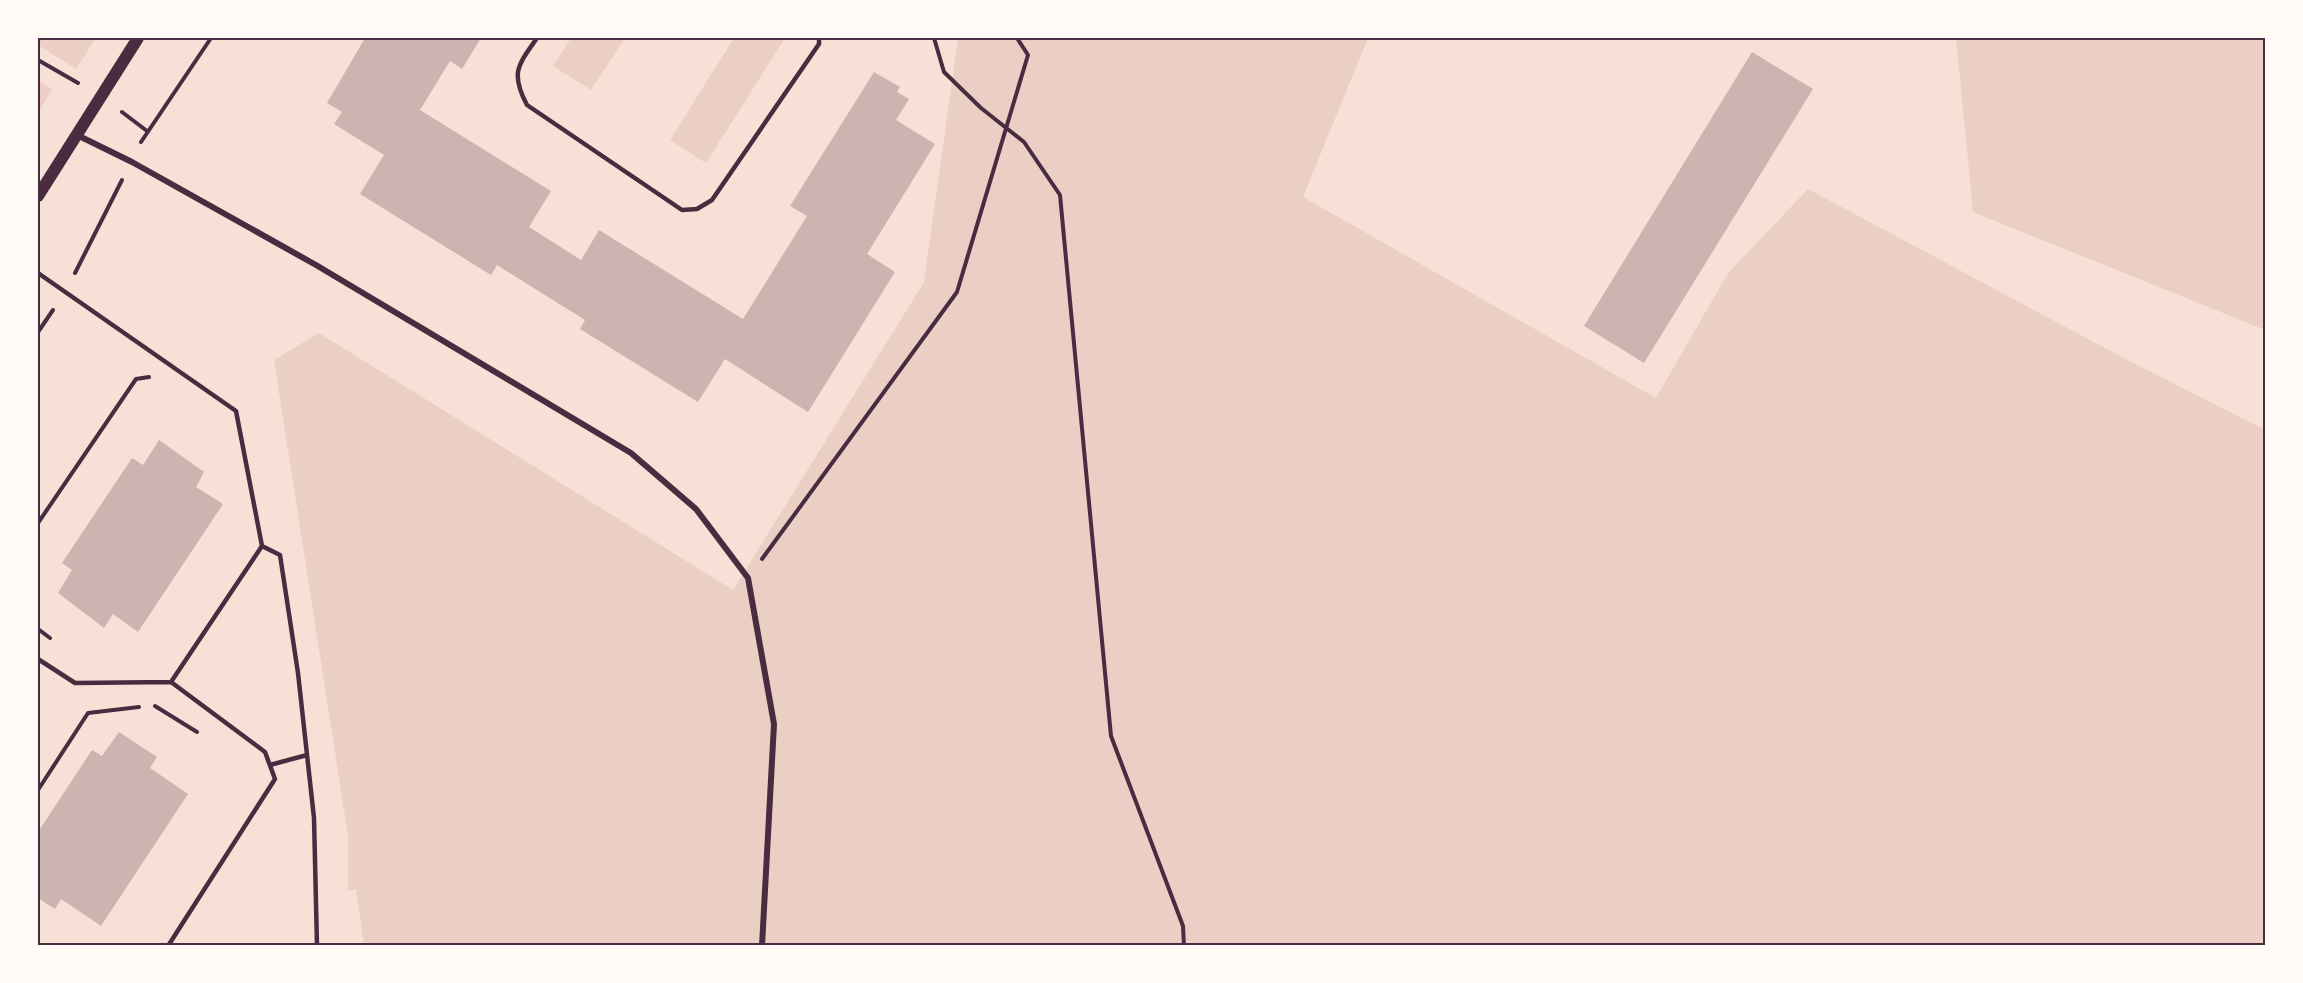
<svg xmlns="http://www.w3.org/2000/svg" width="2303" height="983" font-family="'Playfair Display',serif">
<rect width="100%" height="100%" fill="#f7e1d7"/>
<path fill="#ebcfc5" d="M38 38H96L76 69 38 45Z
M571 38H625L591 90 553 66Z
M734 38H785L706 163 670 140Z
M958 38H1368L1303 197 1656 398 1728 273 1808 189 2120 356 2265 430V945H364L356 889 348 891V836L274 360 319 333 733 590 924 282Z
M1956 38H2265V330L1973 212Z
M38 80 52 89 38 113Z"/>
<path fill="#ccb4b1" d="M365 38H481L462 69 450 61 420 110 551 191 529 227 581 260 599 230 743 319 807 216 790 206 874 72 900 87 897 92 909 99 896 120 935 144 867 254 895 272 808 412 725 359 698 402 580 329 585 320 497 265 491 275 360 194 384 155 334 124 342 112 327 103Z
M1752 52 1813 89 1644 363 1584 326Z
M159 440 204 472 196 487 223 504 138 632 113 614 104 628 58 593 72 570 62 563 132 458 143 465Z
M119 732 157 757 150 768 188 794 101 926 61 899 55 909 38 898V832L92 750 102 756Z"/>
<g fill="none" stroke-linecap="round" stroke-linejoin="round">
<path stroke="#4a2c40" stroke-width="4" d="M934 38 944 72 981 108 1024 142 1060 195 1111 736 1183 926 1184 946
M38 60 78 83
M122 112 147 131
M141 142 211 38
M75 273 122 180
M38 332 53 310
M38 523 136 379 149 377
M762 559 957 292 1028 55 1017 38
M38 629 50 638
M155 706 197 732
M38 790 88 713 139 707"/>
<path stroke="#4a2c40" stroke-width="4.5" d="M537 38C518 65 510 73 527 105L682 210 697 209 712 200 819 44V38
M38 273 236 411 262 546 171 682 265 752 275 779 168 946
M262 546 280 555 298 673 314 818 317 946
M38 659 75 683 171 682
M270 765 307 755"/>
<path stroke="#4a2c40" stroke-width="6" d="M77 135 132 162 316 265 631 453 696 509 748 578 774 724 762 946"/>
<path stroke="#4a2c40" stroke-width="12" d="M38 196 138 38"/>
</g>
<rect width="2303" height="983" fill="none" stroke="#fffaf5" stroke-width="78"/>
<rect x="39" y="39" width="2225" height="905" fill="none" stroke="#4a2c40" stroke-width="2"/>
</svg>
